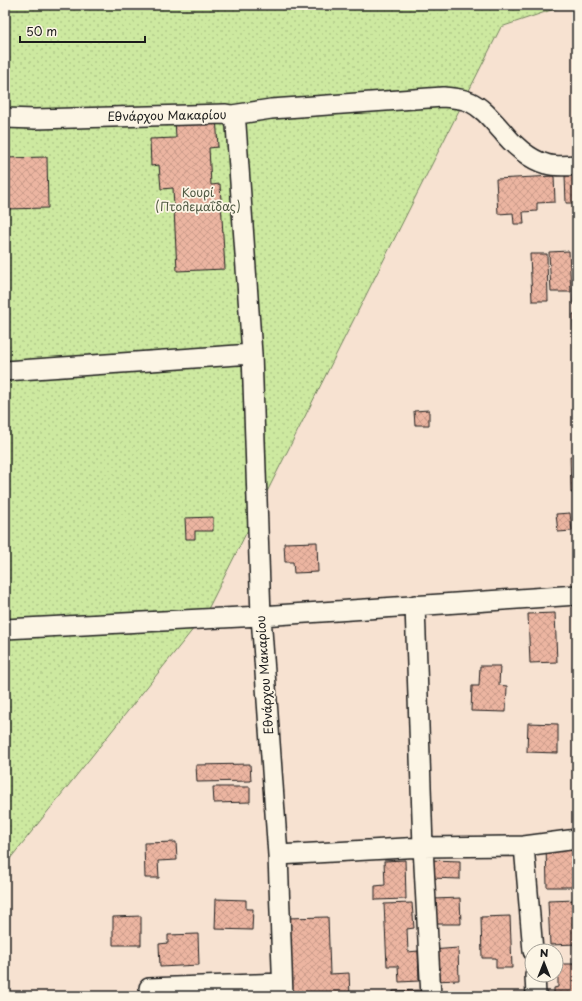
<svg xmlns="http://www.w3.org/2000/svg" width="582" height="1001" font-family="'Playpen Sans',sans-serif">
<defs>
<pattern id="grass-dots" width="8" height="8" patternUnits="userSpaceOnUse"><rect width="8" height="8" fill="#cde9a0"/><path d="M2 2h.1M6 6h.1" fill="none" stroke="#afc789" stroke-width="1.8" stroke-linecap="round"/></pattern>
<pattern id="building-cross-hatch" width="8" height="8" patternUnits="userSpaceOnUse"><rect width="8" height="8" fill="#ecb5a1"/><path d="M0 0l8 8M0 8l8-8" fill="none" stroke="#ca9b8a"/></pattern>
</defs>
<rect width="100%" height="100%" fill="#f7e2d1"/>
<filter id="ink" filterUnits="userSpaceOnUse"><feTurbulence type="fractalNoise" baseFrequency=".025" numOctaves="2"/><feDisplacementMap in="SourceGraphic" scale="8" xChannelSelector="R" yChannelSelector="G"/><feConvolveMatrix kernelMatrix="1 2 1 2 8 2 1 2 1" color-interpolation-filters="sRGB"/></filter>
<g filter="url(#ink)">
<path fill="url(#grass-dots)" stroke="#74825e" d="M5 5H566L501 27 206 613 5 865Z"/>
<path fill="url(#building-cross-hatch)" stroke="#1c1c1c" d="M216 116 218 147 209 148 211 185 220 184 225 269 177 271 173 188 161 189 159 165 151 166 150 139 176 138 175 119Z
M47 157 48 208 5 209V158Z
M577 175V203H566L565 176Z
M554 176 555 202 537 203V211L523 212 524 224H514L513 213 498 214 496 179Z
M569 251 571 292H551L549 252Z
M530 254H547L548 301H532Z
M575 261H577V305L573 304Z
M573 314H577V348L574 349Z
M429 410V425H415L414 411Z
M570 456H577V492L571 493Z
M570 513 572 531 558 532 556 514Z
M213 517V531H195V539H186L185 518Z
M317 542 318 572 294 573 293 562H285L284 543Z
M555 613 557 662 530 663 528 614Z
M480 666H500L499 685 507 686 506 712 471 711 472 686H479Z
M528 723 558 724V753L527 752Z
M250 764 251 781 197 782 196 765Z
M213 787H250V802L214 803Z
M176 842 177 860 158 861 159 878H145L144 843Z
M546 844H577V873H574V887H547Z
M405 860 406 899 375 900V886L385 885 384 861Z
M431 860 460 861V879L430 878Z
M460 898 461 924H434L433 899Z
M216 899 246 900V909H253L252 930 215 929Z
M577 900V944L550 945 548 901Z
M412 903 414 928 407 929 408 952 418 951 419 981 399 982 398 966H387L384 904Z
M141 916V945H113V917Z
M510 916 512 968H496V958H482L481 917Z
M328 917 330 974 349 973 350 996H289L286 918Z
M198 934 199 965 160 967 159 944 168 943V935Z
M458 948 459 980 433 981 431 950Z
M558 964H577V996H554V988L558 987Z
M422 990V996H393V991Z"/>
<g fill="none" stroke-linecap="round" stroke-linejoin="round">
<defs>
<path id="minor" d="M232 115 271 109 443 97C452 98 462 98 470 102 483 108 492 120 502 131 512 144 530 160 546 164 556 167 567 166 577 165
M5 118 35 119 226 114 232 115 236 125 252 354 261 616 278 855 283 996
M5 371 252 354
M415 605 423 847 431 996
M5 629 261 616 577 595
M524 846 533 951
M278 855 423 847 524 846 577 839
M535 975 536 996
M149 988 282 983"/>
</defs>
<use href="#minor" stroke="#1c1c1c" stroke-width="22"/>
<use href="#minor" stroke="#fcf5e5" stroke-width="19"/>
</g>
</g>
<g text-anchor="middle" stroke-width="3.5" stroke-linejoin="round" paint-order="stroke">
<g font-size="12" fill="#1c1c1c" stroke="#fcf5e5">
<text transform="translate(167 116) rotate(-1)" y="4">Εθνάρχου Μακαρίου</text>
<text transform="translate(265 675) rotate(-94)" y="4">Εθνάρχου Μακαρίου</text>
</g>
<g font-size="12" fill="#515a44" stroke="#fcf5e5">
<text x="198" y="197">Κουρί<tspan x="198" dy="14">(Πτολεμαΐδας)</tspan></text>
</g>
</g>
<rect width="582" height="1001" fill="none" stroke="#fcf5e5" stroke-width="20"/>
<rect x="10" y="10" width="562" height="981" fill="none" stroke="#1c1c1c" stroke-width="1.5" filter="url(#ink)"/>
<g transform="translate(544 963)"><circle r="19" fill="#fcf5e5" stroke="#a29e95"/>
<path d="M0-3L7 15L0 10L-7 15Z" fill="#1c1c1c"/>
<text y="-6" font-size="11" font-weight="bold" text-anchor="middle" fill="#1c1c1c">N</text>
</g>
<path d="M20 36v6h125v-6" fill="none" stroke="#1c1c1c" stroke-width="2"/>
<text x="26" y="36" font-size="12" fill="#1c1c1c" stroke="#fcf5e5" stroke-width="3" paint-order="stroke">50 m</text>
</svg>
